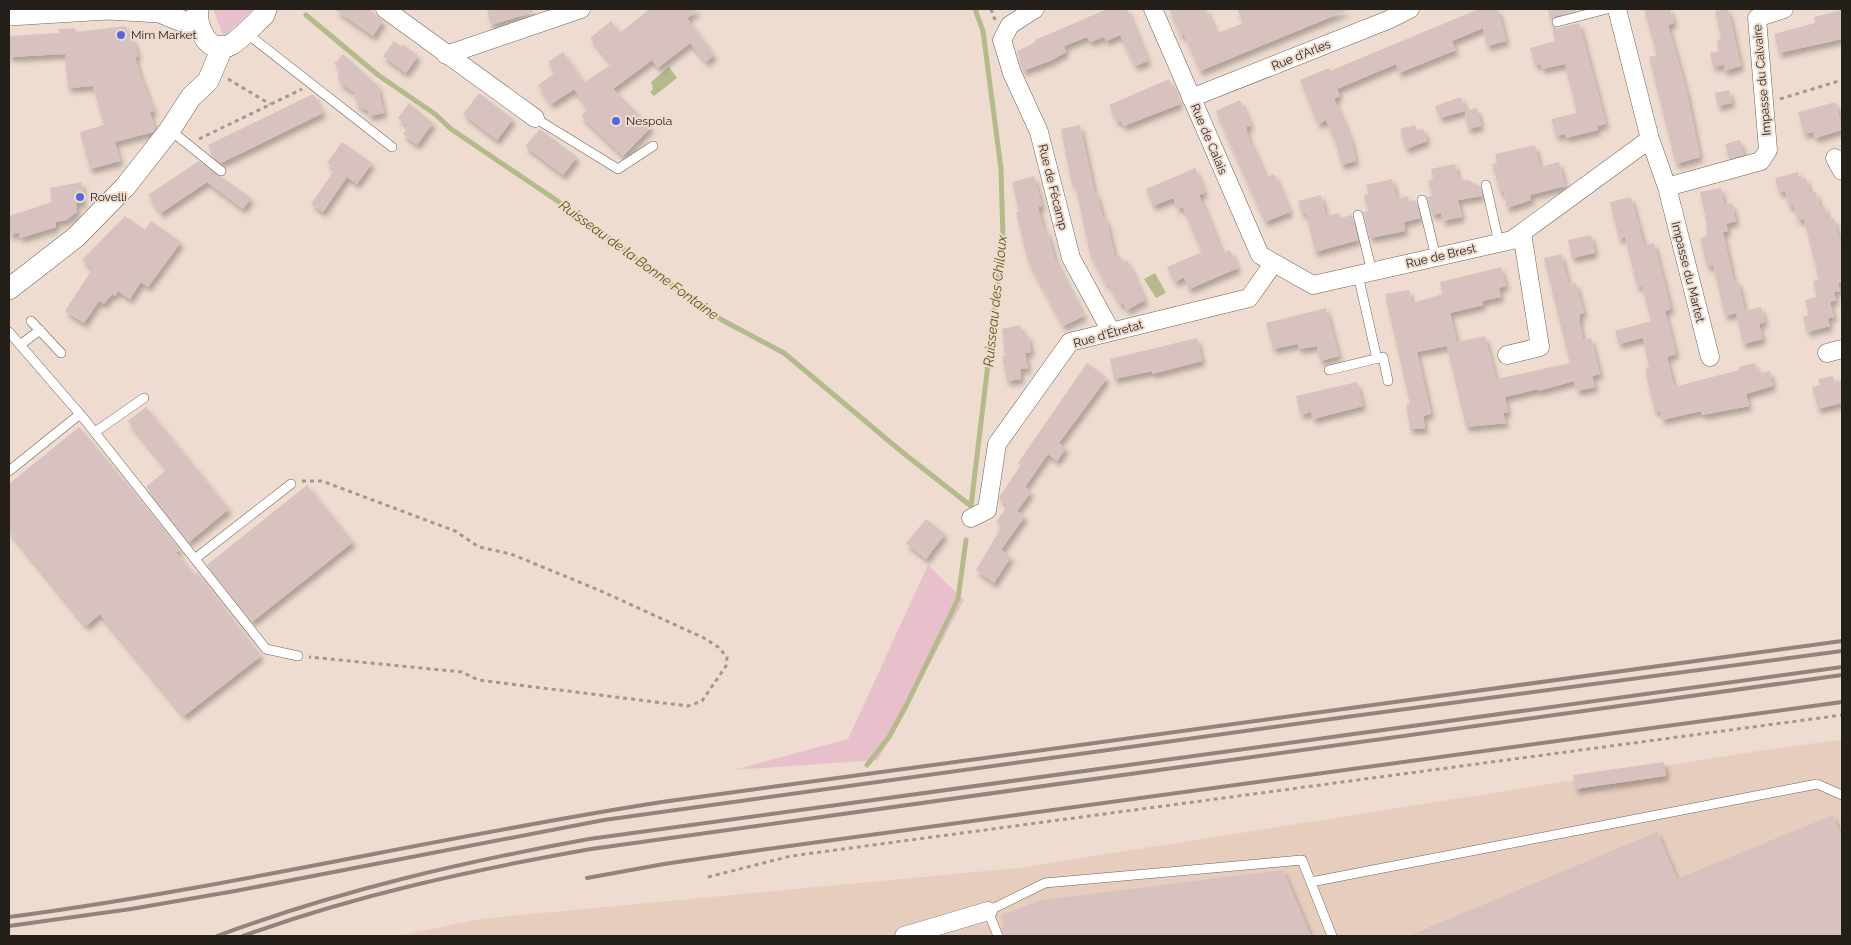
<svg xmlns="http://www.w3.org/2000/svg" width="1851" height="945" font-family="Raleway,sans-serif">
<defs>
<filter id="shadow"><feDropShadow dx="3" dy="5" stdDeviation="2.5" flood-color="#0004"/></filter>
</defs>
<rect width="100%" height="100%" fill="#eddccf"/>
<path fill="#e6cdbe" d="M1842 740V936H397L480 919 1018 868 1784 747Z"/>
<path fill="#e8c0cb" d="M213 9H253L225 35H223Z
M928 565 964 600 878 760 733 770 848 739Z"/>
<path fill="#b4ba8c" d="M669 67 677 78 654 96 650 92 653 89 651 82Z
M1155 273 1166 293 1156 298 1144 279Z"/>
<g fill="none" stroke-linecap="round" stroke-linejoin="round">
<path stroke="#b4ba8c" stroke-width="5" d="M306 15 378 75 435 114 451 129 587 221 645 266 722 320 784 353 902 452 971 506
M971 506 1003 239 1001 169 983 31 975 9
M867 765 889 737 906 706 958 599 966 540"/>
</g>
<path fill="#d8c2bf" filter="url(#shadow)" d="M334 9H369L383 21 373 36Z
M495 9H532L533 12 491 25 487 11Z
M649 9H699L687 18 714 55 706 62 690 43 658 68 652 60 613 89 651 127 623 156 581 116 588 109 574 89 612 64 590 38 611 21 620 33Z
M1107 9H1127L1148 61 1135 66 1120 35 1106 41 1104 37 1090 42 1087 37 1064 46 1066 52 1052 60 1023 71 1017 51 1036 42 1035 40Z
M1169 9H1206L1216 34 1243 23 1237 9 1348 10 1200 71 1184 34 1181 36Z
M1479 9H1498L1506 41 1487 46 1483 28 1452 41 1456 50 1399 73 1396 64 1337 89 1340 96 1334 99 1351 140 1356 161 1341 165 1337 146 1326 120 1318 124 1300 80 1329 68 1330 71Z
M1548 9H1575L1576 11 1555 16 1551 22Z
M1644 9H1670L1674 23 1668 25 1687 93 1700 157 1676 164 1649 57 1657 55Z
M1728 9 1741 66 1724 71V65L1713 67 1710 53 1719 51 1717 40 1721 39 1715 11Z
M1842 10V39L1779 53 1774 34 1815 23 1814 17Z
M1579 23 1606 124 1597 126 1598 130 1566 138 1565 134 1556 136 1551 119 1577 113 1565 64 1542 69 1541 64 1535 65 1530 48 1555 41 1552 25 1558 28Z
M126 26 130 39 133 38 138 56 135 57 140 75 154 111 150 112 155 129 153 132 115 142 120 161 90 169 80 132 104 125 93 86 68 88 65 54 9 57V36L59 33V29L75 28 76 32Z
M394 41 402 47 403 44 418 56 406 73 383 56Z
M563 52 584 83 551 104 538 85 555 73 548 62Z
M343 54 378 86 384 113 369 116 368 111 358 106 354 92 340 83 338 76 339 68 334 64Z
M1169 79 1180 104 1124 126 1121 121 1117 122 1109 105Z
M1729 90 1732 103 1718 106 1715 93Z
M479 93 513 119 497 140 463 114Z
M313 94 323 113 221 163 210 154 212 153 208 145Z
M1461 97 1466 111 1477 108 1481 126 1468 129 1465 111 1440 118 1435 106Z
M1240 100 1251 125 1246 127 1249 139 1266 177 1274 174 1290 212 1265 222 1216 111Z
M1836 102 1842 130 1815 138 1813 132 1804 134 1798 112Z
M409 103 433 123 417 145 403 134 408 126 398 118Z
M1080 125 1095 195 1097 194 1103 218H1106L1115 257 1119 255 1124 262 1127 260 1145 300 1127 310 1123 303 1120 305 1108 283 1106 284 1090 254 1075 184 1072 185 1061 129Z
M1415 125 1417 131 1424 129 1427 141 1406 149 1400 129Z
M540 129 577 157 563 175 525 146Z
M1740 140 1744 155 1729 159 1725 144Z
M342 142 372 163 357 184 347 177 323 212 311 204 335 169 327 163Z
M1535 145 1540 167 1559 162 1565 186 1530 195 1531 200 1507 208 1504 192H1500L1492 164 1497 163 1495 154Z
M199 161 251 198 243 209 207 182 161 213 148 195Z
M1455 164 1458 178 1461 177 1462 181 1468 180 1480 186 1482 196 1458 200 1462 217 1443 221 1441 213 1432 215 1427 197 1432 196 1428 180 1433 179 1431 169Z
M1195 168 1205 193 1199 195 1223 254 1230 250 1238 268 1189 289 1184 277 1175 282 1167 267 1202 252 1187 217 1183 207 1178 209 1173 198 1153 206 1146 189Z
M1798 172 1800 179 1806 178 1810 193 1816 192 1820 207 1824 206 1829 220 1834 219 1842 249V282L1838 283 1840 291 1834 292 1836 300 1830 302 1834 317 1828 318 1830 326 1807 332 1803 317 1809 315 1805 300 1817 297 1813 281 1819 280 1804 219 1798 220 1793 205 1789 207 1785 191 1779 193 1775 178Z
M1034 176 1042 206 1038 207 1044 231 1047 230 1055 260 1084 316 1063 326 1028 261 1016 212 1019 211 1012 182Z
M1392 179 1397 199 1407 196 1409 201 1416 200 1420 218 1404 222 1405 231 1370 238 1363 212 1368 211 1364 195 1369 194 1366 185Z
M82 182 83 203H76L77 212 66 220 56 222V227L20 238 19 233 9 235V216L52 202 50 188Z
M1721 188 1724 205 1732 203 1736 221 1726 224 1728 231 1723 232 1734 282 1738 281 1745 311 1725 316 1713 265 1707 266 1700 238 1707 236 1706 228H1708L1700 192Z
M1321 195 1326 216 1339 213 1340 218 1352 215 1358 240 1315 252 1306 213 1302 214 1298 201Z
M1631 197 1644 245 1654 243 1671 309 1665 311 1676 354 1667 357 1674 387 1739 370V367L1755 363 1757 373 1770 371 1773 386 1746 394 1749 406 1702 415 1701 411 1662 420 1660 411 1655 412 1645 369 1649 368 1643 338 1619 344 1615 331 1651 321 1642 286 1637 287 1625 237 1619 239 1610 202Z
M125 216 145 230 151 221 181 242 148 287 141 282 130 299 118 291 115 296 112 294 104 304 99 301 84 323 65 311 93 268 82 260Z
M1591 235 1595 253 1572 258 1568 240Z
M1561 254 1569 285 1576 283 1584 313 1580 314V325L1583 340 1591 338 1600 374 1592 376 1595 387 1577 391 1574 381 1538 391V389L1505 397 1508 412 1503 413 1506 423 1466 427 1447 346 1417 352 1431 414 1423 416 1425 429H1410L1406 405 1410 404 1385 294 1409 290 1412 303 1443 294 1440 282 1501 267 1506 286 1499 288 1501 297 1482 301 1483 305 1450 313 1457 342 1485 336 1496 379 1534 371 1570 363 1544 258Z
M1761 307 1765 322 1759 324 1763 339 1743 344 1736 313Z
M1326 308 1339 356 1320 361 1317 346 1299 349 1298 344 1273 349 1266 323Z
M1020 325 1023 336 1028 334 1031 352 1025 353 1028 368 1020 369 1021 379 1007 381 1002 357 1005 356 1002 329Z
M1197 338 1202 361 1152 374V371L1114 379 1110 359Z
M1087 363 1107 378 1059 443 1066 448 1057 461 1048 454 1025 487 1031 492 1017 511 1025 516 1001 550 1011 557 994 583 976 570 1002 526 996 522 1008 505 999 499 1000 496 1021 465 1018 463Z
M1833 376 1834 382 1842 380V403L1818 409 1812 387 1820 385 1818 379Z
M1357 382 1363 406 1313 419 1311 412 1301 415 1296 396Z
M146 407 229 509 189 542 146 487 167 469 128 421Z
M79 427 136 495 180 550 176 552 195 575 197 572 261 656 184 716 100 614 86 626 9 531V484Z
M307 485 353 542 252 622 207 565Z
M926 519 945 534 926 559 906 543Z
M1664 762 1666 776 1575 789 1573 775Z
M1833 815 1842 838V936H1408L1657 832 1677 879Z
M1283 870 1311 936H1004L1002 928 1006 926 1002 915 1041 900Z"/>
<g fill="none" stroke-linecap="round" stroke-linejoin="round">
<defs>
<path id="service" d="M1557 22 1607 9
M245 32 392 147
M535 118 618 169 653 146
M170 130 221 171
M1486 185 1499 243
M1422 200 1436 257
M1358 215 1372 272
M1358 275 1377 359
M31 321 61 353
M9 332 85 420 266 649 298 656
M20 345 40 330
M1329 370 1383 357 1388 381
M95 432 144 398
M9 471 80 414
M196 558 291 484
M1311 882 1817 784 1842 795
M998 936 988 911 1045 883 1302 860 1332 936"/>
<path id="minor" d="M385 9 535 118
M1035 9 1010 25 1002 40 1012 73 1039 132 1071 258 1107 324 1108 331
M1153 9 1260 255 1313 285 1512 240 1650 139 1617 9
M446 55 581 9
M1191 98 1388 20 1410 9
M1650 139 1667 187 1710 357
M1835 158 1842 171
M1667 187 1761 161 1768 150 1757 18 1784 9
M1827 353 1842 349
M1507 355 1540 347 1522 233
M971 518 987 510 997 444 1070 342 1249 298 1273 264
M904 936 988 911"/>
<path id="tertiary" d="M198 9C195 27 209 58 232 44 244 36 254 24 264 15L266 9
M9 15 108 9 160 12 199 28
M9 289 76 237 125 187 169 131 191 97 208 81 223 46"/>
</defs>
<use href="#service" stroke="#716157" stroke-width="10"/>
<use href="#minor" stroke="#716157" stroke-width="19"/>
<use href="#tertiary" stroke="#716157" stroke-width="22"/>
<path stroke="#a4978d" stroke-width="3" stroke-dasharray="4 4" stroke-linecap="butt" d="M991 9 995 20
M228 79 270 104
M1780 99 1842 80
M199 139 302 89
M302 481H322L455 531 479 547 511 554 601 591 704 638 718 647 727 657 726 666 702 701 688 706 478 680 462 672 309 657
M708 877 791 856 1842 715"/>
<use href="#service" stroke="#fff" stroke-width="9"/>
<use href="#minor" stroke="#fff" stroke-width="18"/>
<use href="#tertiary" stroke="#fff" stroke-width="21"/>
<path stroke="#90847b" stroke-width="4" d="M587 878 664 864 746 852 1842 702
M9 917C228 888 443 836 662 802L1842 641
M9 926 131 909 235 891 604 820 1346 717 1842 651
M217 936C338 891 462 862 589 839L1842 667
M243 936C356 895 472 870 591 849L1842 675"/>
</g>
<g fill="#5866dd" stroke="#eddccf" stroke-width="2">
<circle cx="121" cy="35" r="5"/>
<circle cx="616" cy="121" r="5"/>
<circle cx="80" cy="197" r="5"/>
</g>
<g text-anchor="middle" stroke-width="4" stroke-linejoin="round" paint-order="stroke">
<g font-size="12" fill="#251f1a" stroke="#eddccf" text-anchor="start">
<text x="131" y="39">Mim Market</text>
<text x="626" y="125">Nespola</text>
<text x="90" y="201">Rovelli</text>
</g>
<g font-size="12" fill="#251f1a" stroke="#eddccf">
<text transform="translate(1301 55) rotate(-22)" y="4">Rue d'Arles</text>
<text transform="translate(1762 80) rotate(-95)" y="4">Impasse du Calvaire</text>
<text transform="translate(1209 139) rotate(67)" y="4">Rue de Calais</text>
<text transform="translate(1053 187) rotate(76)" y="4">Rue de Fécamp</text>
<text transform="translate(1441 256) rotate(-13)" y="4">Rue de Brest</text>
<text transform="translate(1688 272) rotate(76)" y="4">Impasse du Martet</text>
<text transform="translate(1108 334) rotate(-16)" y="4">Rue d'Étretat</text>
</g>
<g font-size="14" font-style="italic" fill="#555a0f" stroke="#eddccf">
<text transform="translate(639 260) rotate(36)" y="5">Ruisseau de la Bonne Fontaine</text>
<text transform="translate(995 301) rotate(-84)" y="5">Ruisseau des Chiloux</text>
</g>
</g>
<rect width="1851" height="945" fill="none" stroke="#251f1a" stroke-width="20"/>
</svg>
